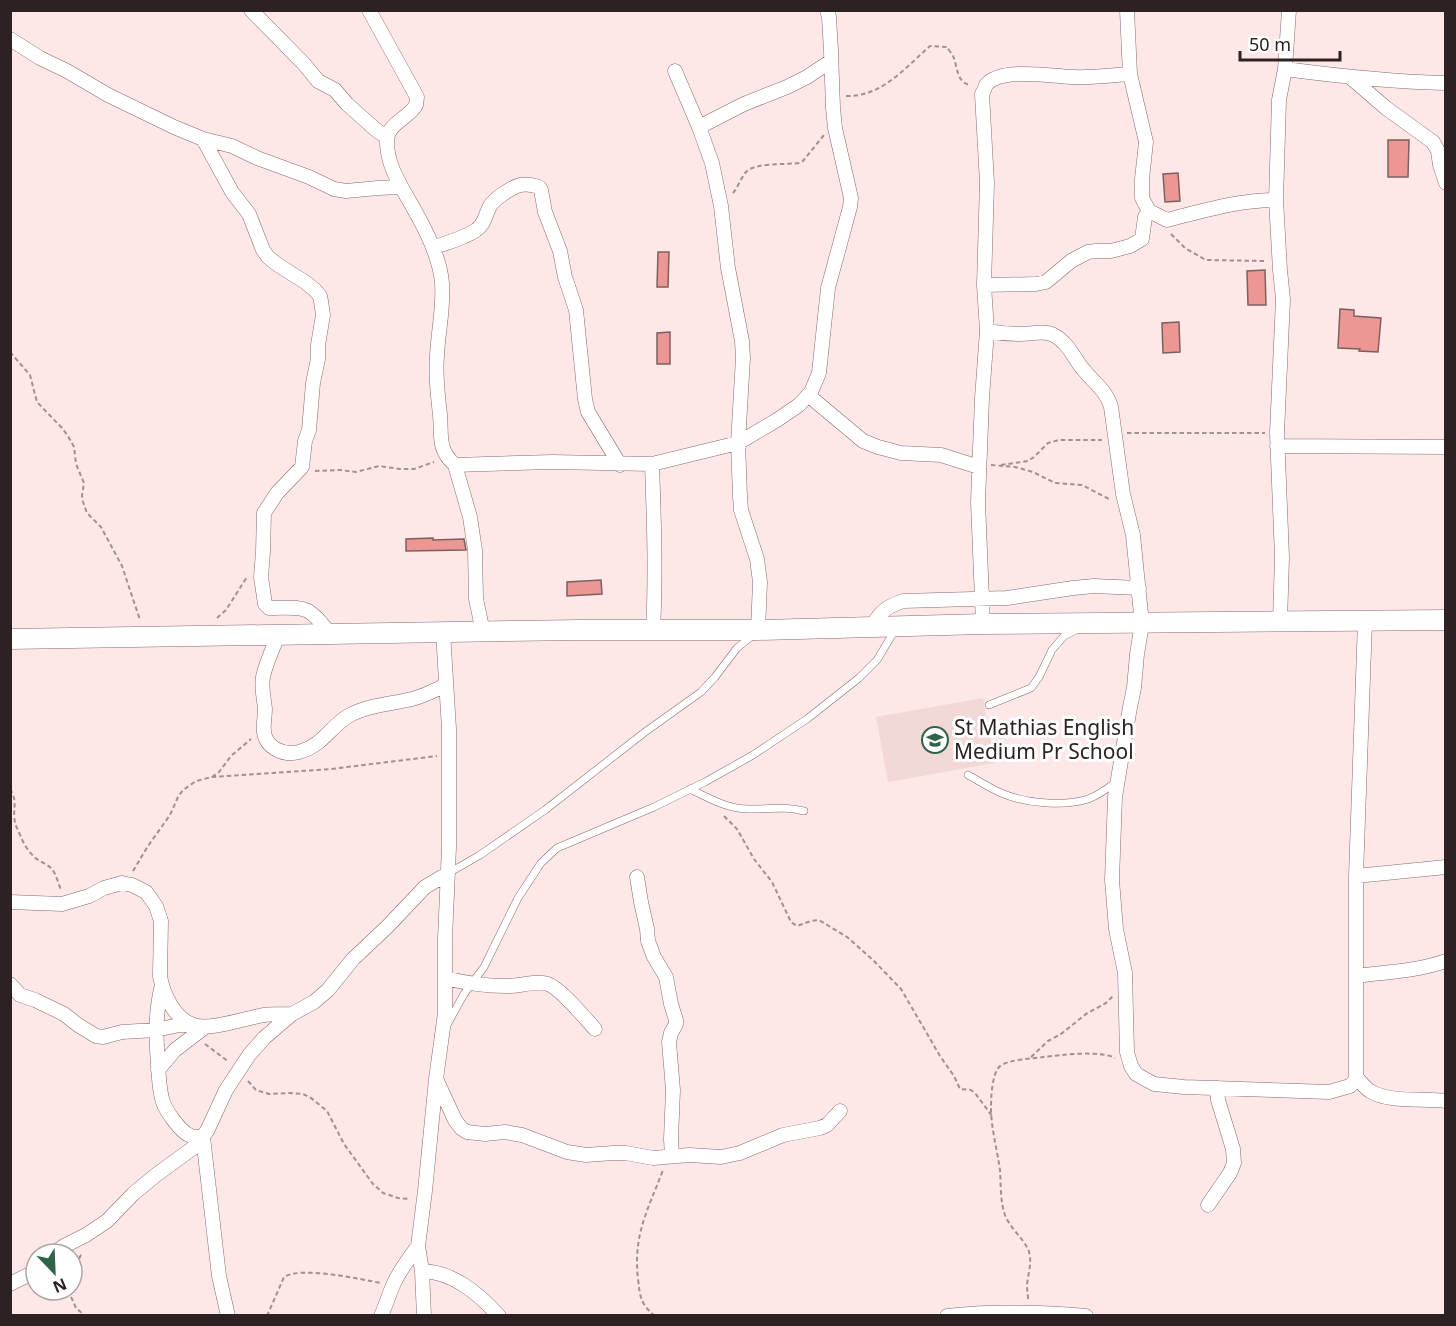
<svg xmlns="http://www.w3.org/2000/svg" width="1456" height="1326" font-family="'Noto Sans',sans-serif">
<rect width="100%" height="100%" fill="#fde8e7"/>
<path fill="#f2d8d6" d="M983 698 995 763 888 782 876 717Z"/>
<path fill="#ed9794" stroke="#7c605e" stroke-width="1.5" d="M1388 140H1409L1408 177H1388Z
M1178 173 1180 201 1165 202 1163 174Z
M658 252H669L668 287H657Z
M1265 270 1266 305H1248L1247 271Z
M1340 309 1354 310V316L1381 318 1378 352 1359 351 1360 349 1338 348Z
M1179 322 1180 352 1163 353 1162 323Z
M670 332V364H657V333Z
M433 538V540L464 539 466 550 406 551V539Z
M601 580 602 594 567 596V582Z"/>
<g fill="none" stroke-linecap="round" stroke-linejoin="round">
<defs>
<path id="lane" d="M989 705 1031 688 1039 677 1052 650 1064 636 1078 629
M968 775C979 781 990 788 1001 793 1025 803 1064 807 1088 799 1099 795 1108 788 1116 782
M690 789C710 799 730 810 752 809 773 809 783 806 804 811
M447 874 480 855 545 810 645 732 701 692 715 677 737 648 753 635
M447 1025 464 994 484 967 518 898 541 863 557 848 654 807 705 782 753 755 807 719 859 678 877 660 895 630"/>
<path id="street" d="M251 10 304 64 318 81 335 90 347 104 375 129 382 134 387 135
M369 10 417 97C417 97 416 105 416 105 409 118 387 124 387 140 386 166 403 189 415 211 427 232 440 259 442 283 444 307 438 332 437 356 435 376 438 395 440 415 442 436 437 449 455 465L552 462 652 464 738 443 777 420 799 405 811 392 819 373 828 288 850 207 851 198 835 128 833 108 831 51 829 17 827 10
M1127 10 1130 74 1146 142 1142 179V198L1149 211 1167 220C1203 211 1239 200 1276 200
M10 39 40 58 67 71 108 95 174 127 203 139 232 146 257 158 309 177 334 189 346 191 378 188 400 187
M1285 69C1338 76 1392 82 1446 83
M675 71 699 127 712 163 721 206 728 268 742 341 743 358 738 443 740 496 741 510 757 559 760 582 758 630
M1350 77 1386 108 1433 142 1438 151 1440 165 1446 183
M699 127 744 104 787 87 807 77 831 61
M203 139 232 192 249 214 263 250 268 257 278 265 305 282 315 290 320 296 321 301 323 315 318 345V359L313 383 309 430 305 441 302 467 277 493 264 513 263 552 261 577 265 604 269 608C305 608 307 603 330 634
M433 248C445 243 465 238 476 230 485 224 485 215 490 206 494 199 512 187 520 185 526 184 533 185 539 187L541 190 545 212 560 251 565 277 576 310 585 399 588 412 620 465
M984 285 1036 284 1046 282 1071 261 1088 252 1096 251H1111L1130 246 1142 239 1145 217 1149 211
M987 331C998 333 1009 334 1020 334 1038 334 1049 327 1064 343 1072 351 1076 361 1083 369 1093 382 1107 391 1111 407L1123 494 1133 535 1142 624 1137 654 1134 688 1130 707 1115 797 1112 880 1116 929 1125 973 1127 1052 1131 1066 1136 1074 1154 1084 1184 1087 1329 1092 1350 1086 1354 1082 1356 1077V876L1365 621
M808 395 863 441 878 447 901 453 941 455 979 467
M1277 446 1446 447
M652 464C654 520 656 575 653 630
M455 465 470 517 475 550 476 599 483 632
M1280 622 1282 557 1277 433 1283 299 1280 270 1276 200 1279 100 1285 69 1289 10
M983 624 978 502 982 398 987 331 984 285 987 183 982 94C984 91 985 88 986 85 1000 67 1053 76 1073 77 1092 78 1111 75 1130 74
M871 627C881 612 885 607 903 601L1007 598 1073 588 1094 586 1139 588
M279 634C273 648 266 662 263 677 261 688 264 698 265 709 265 717 263 724 264 732 266 748 284 756 299 752 324 745 330 726 350 715 369 705 391 704 412 699 424 696 435 690 446 685
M1356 876 1446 867
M637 877 641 902 647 929 648 941 654 957 666 977 671 1004 676 1020V1024L671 1033 669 1042 673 1090 671 1139 672 1156
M10 902 62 904 89 896 104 888 122 883 132 885 146 892 156 906 161 921 160 976C163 994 175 1020 194 1025 210 1031 245 1018 264 1015 273 1014 283 1014 292 1014
M1356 976C1386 972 1417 971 1446 961
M445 978C465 983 485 986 505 986 517 987 537 980 548 984 561 989 585 1018 595 1029
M10 984 20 995 35 1000 64 1014 78 1025 96 1036 103 1037 122 1032 156 1030 179 1025H193
M162 985C155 1012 156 1037 158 1065 159 1077 159 1090 163 1102 166 1111 180 1131 189 1135 192 1137 199 1137 203 1137L219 1276 228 1316
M158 1070 175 1050 205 1027
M1356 1077C1360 1081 1365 1088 1370 1091 1389 1103 1423 1098 1446 1101
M437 1081 455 1120 461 1128 467 1132 485 1134 505 1132 522 1135 567 1152 586 1155 613 1153H626L653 1158 689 1155 721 1157 740 1153 783 1135 820 1128 827 1125 840 1111
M1208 1205 1230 1173 1234 1163 1233 1149 1218 1100 1217 1088
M52 1254 64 1246 86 1235 107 1221 133 1194 156 1175 193 1148 207 1131 226 1090 249 1055 264 1038 292 1014 314 1002 328 990 353 959 387 927 425 887 447 874
M422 1271C453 1272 478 1293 499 1316
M10 1284 30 1274 36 1269
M381 1316C386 1305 389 1294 394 1283 400 1270 409 1258 418 1246
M424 1316 422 1271 418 1246 425 1191 436 1079 445 1013V939L449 847V729L443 632
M947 1316C993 1311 1041 1312 1086 1316"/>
<path id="secondary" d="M10 639 579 630H758L983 624 1446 620"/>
</defs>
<use href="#lane" stroke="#876a69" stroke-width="8"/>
<use href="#street" stroke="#876a69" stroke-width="15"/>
<use href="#secondary" stroke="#876a69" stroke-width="21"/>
<path stroke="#a1908f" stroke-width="2" stroke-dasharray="4.5 3" stroke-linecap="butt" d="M846 96C882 97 906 67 930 46L947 47C948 49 952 54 953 56 958 67 956 82 970 85
M733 193C738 187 741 178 746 172 756 162 785 165 799 163L803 161 824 135
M1171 234 1185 248 1206 260 1267 261
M10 352 30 375 37 402 62 428 68 436 74 447 76 464 84 483 82 496 83 502 87 513 101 527 122 566 140 620
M1127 433H1265
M991 465 1015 467 1033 472 1055 483 1082 485 1111 500
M1001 465 1028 461 1034 457 1048 443 1059 440H1102
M315 471 340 470 356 472 379 466 400 469H414L434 462
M217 618 226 610 247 577
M212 777 219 772 231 756 251 739
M10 789C19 802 11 812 16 826 20 834 23 844 29 851 36 861 44 862 51 868 56 873 58 883 61 890
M724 816 737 829 754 859 772 882 791 922 797 926 811 921 819 920 847 937 873 960 901 989 940 1056 954 1076 960 1089 971 1090 975 1093 992 1116
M133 871 148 846 170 815 178 797 183 790 196 781 212 777 331 769 437 756
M205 1044 229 1062
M1031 1057 1048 1041 1061 1034 1086 1014 1106 1003 1113 996
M248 1081 256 1090 269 1094 290 1093 303 1094 311 1098 327 1111 344 1144 373 1184 383 1193 398 1198 409 1199
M72 1272 82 1253
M46 1290 67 1293
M68 1290 76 1308 85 1316
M1028 1299C1028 1294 1027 1290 1027 1285 1028 1273 1033 1261 1028 1249 1022 1237 1010 1228 1005 1215 1000 1201 1001 1185 1000 1170 997 1149 991 1128 991 1107 991 1097 992 1075 999 1067 1007 1059 1032 1059 1043 1057 1060 1055 1100 1050 1115 1058
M267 1316 284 1277C301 1266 360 1279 381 1283
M655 1316C640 1304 640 1296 638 1279 633 1234 648 1210 663 1170"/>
<use href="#lane" stroke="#fff" stroke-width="7"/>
<use href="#street" stroke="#fff" stroke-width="14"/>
<use href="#secondary" stroke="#fff" stroke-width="20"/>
</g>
<defs>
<symbol id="school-ring" viewBox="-11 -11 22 22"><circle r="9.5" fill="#fff" stroke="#306449" stroke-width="1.5"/><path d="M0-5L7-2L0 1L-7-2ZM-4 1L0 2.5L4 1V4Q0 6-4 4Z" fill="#306449"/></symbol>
</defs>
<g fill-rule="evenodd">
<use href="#school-ring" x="920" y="725" width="30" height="30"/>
</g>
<g text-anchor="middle" stroke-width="6" stroke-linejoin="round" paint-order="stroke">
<g font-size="21" fill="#2d2121" stroke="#fff" text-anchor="start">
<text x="954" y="735">St Mathias English<tspan x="954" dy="24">Medium Pr School</tspan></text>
</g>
</g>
<rect width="1456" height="1326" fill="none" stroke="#2d2121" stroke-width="24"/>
<g transform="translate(54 1272) rotate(157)"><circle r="28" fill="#ffffff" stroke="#aba6a6" stroke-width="1.5"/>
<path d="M0-4.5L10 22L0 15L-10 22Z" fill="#306449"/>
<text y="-9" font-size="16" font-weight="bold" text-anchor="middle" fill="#2d2121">N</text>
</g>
<path d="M1240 51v9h100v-9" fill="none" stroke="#2d2121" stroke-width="3"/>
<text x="1249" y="51" font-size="18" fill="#2d2121" stroke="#ffffff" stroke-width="4.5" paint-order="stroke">50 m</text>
</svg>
